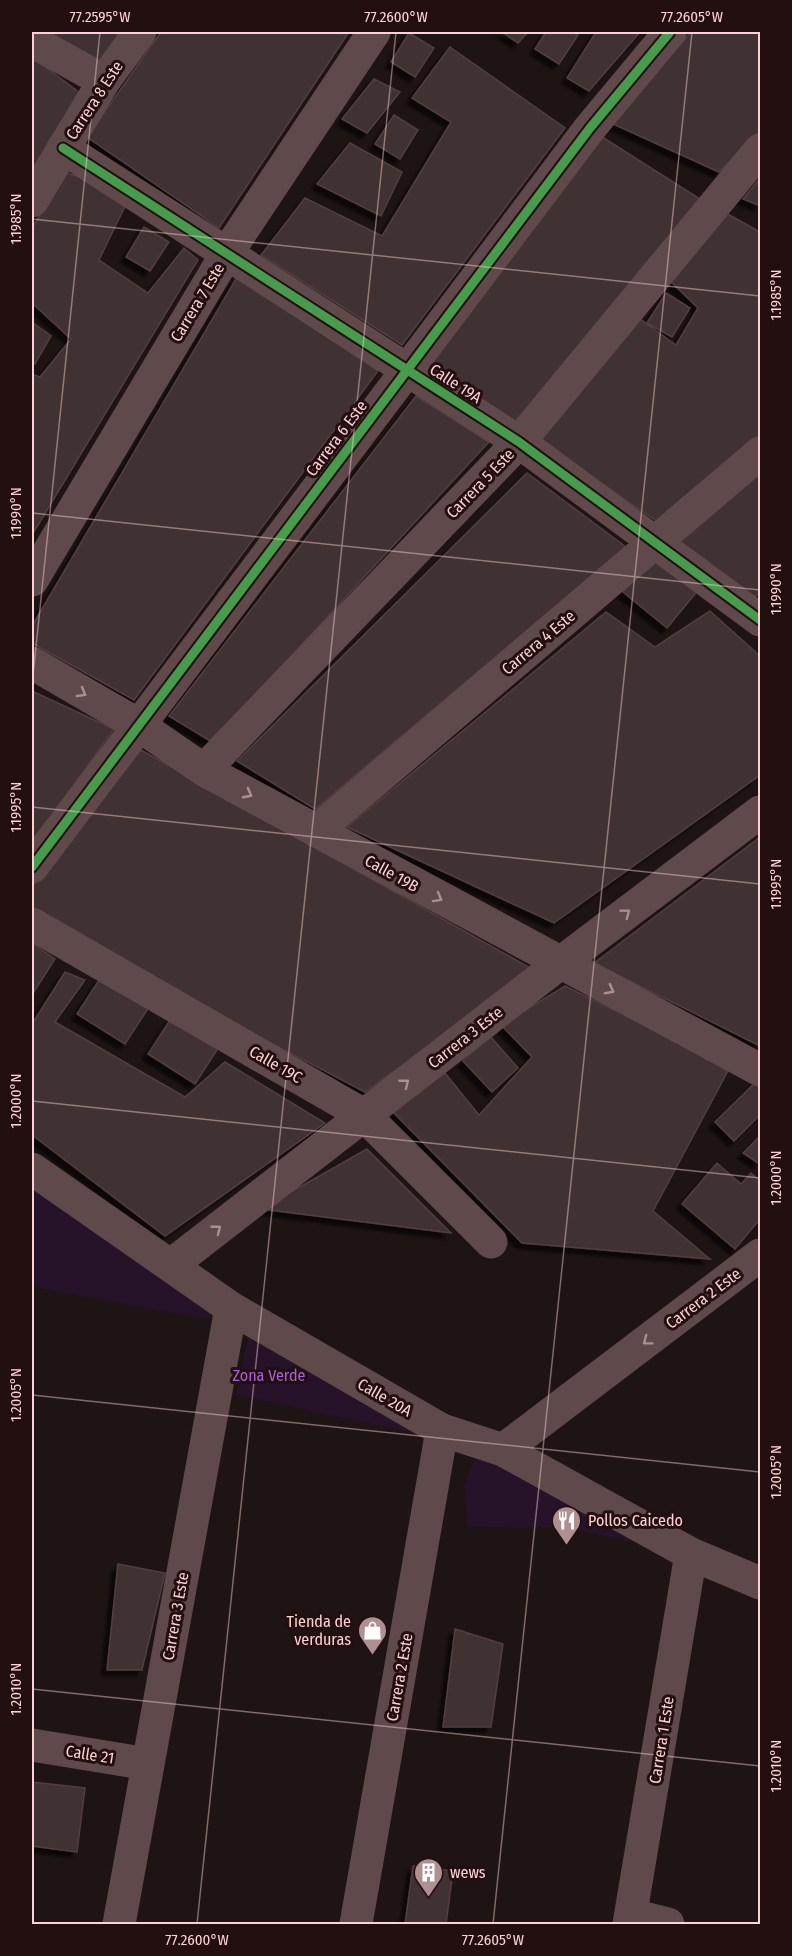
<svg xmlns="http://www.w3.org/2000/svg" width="792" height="1956" font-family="'Fira Sans Condensed',sans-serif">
<defs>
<filter id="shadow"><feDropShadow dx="-5.5" dy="5.5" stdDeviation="1.5" flood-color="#0009"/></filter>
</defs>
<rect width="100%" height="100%" fill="#1e1414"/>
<path fill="#261229" d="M32 1187 209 1308 211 1320 32 1287Z
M249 1332 427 1436 236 1395Z
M477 1454 646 1544 566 1528 467 1527 464 1484Z"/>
<path fill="#403232" stroke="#523e3f" stroke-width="1.5" filter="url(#shadow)" d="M52 32H129L102 72 45 43Z
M161 32H349L219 228 87 137Z
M502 32H528L518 43Z
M546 32H572L578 35 559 64 535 49Z
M596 32H640L589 91 567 78Z
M691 32H760V131L719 172 611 123Z
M409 33 434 48 415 77 391 62Z
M450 47 565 128 402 345 261 255 305 198 382 236 451 122 412 98Z
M32 57 80 93 32 172Z
M374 79 400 92 367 133 342 119Z
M394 115 418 130 400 159 375 144Z
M599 135 703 201 517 428 421 365Z
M350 143 402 172 381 216 317 184Z
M65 172 130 196 99 260 148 293 184 248 198 260 32 535V374L40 377 71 339 32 303V228Z
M760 178V206L743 199Z
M724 212 760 232V436L658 522 536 438 640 319 676 345 698 308 665 276Z
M144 227 169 242 150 271 126 257Z
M237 277 378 371 134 700 32 643V626Z
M666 293 690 308 672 337 647 323Z
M32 322 51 336 35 364 32 362Z
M416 396 489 442 212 742 169 716Z
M760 465V593L751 599 672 540Z
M527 473 626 547 315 809 237 761Z
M655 553 699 589 667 628 623 592Z
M710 611 760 656V775L554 923 347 827 606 612 655 647Z
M32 691 114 729 32 843Z
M141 750 534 970 365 1092 32 918V887Z
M760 837V1046L594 963Z
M32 943 55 959 32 995Z
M65 972 85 980 55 1022 185 1097 225 1062 325 1123 165 1236 32 1135V1024Z
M101 977 149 1007 125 1044 77 1014Z
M565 986 730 1067 653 1211 710 1259 522 1243 392 1111 445 1073 479 1115 532 1057 501 1025Z
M172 1017 219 1047 195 1084 148 1054Z
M490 1036 518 1068 492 1092 463 1061Z
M756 1082 760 1084V1115L734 1141 715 1122Z
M760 1136V1164L743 1153Z
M367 1149 451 1233 261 1209Z
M717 1163 741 1184 751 1173 760 1181V1219L735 1249 682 1204Z
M118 1564 165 1573 142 1670H107Z
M455 1629 503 1644 491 1727H443Z
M32 1782 85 1788 77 1852 32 1846Z
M413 1866 453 1871 446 1924H405Z"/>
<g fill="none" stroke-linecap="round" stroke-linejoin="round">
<path stroke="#5f494b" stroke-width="33" d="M32 41 104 81
M63 148 519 442 760 620
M32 201 104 81 140 32
M32 580 227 253 374 32
M32 663 137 724 204 770 760 1070
M204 770 519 442 760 150
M316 831 760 453
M32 867 590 128 670 32
M32 924 364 1115 491 1242
M32 1169 231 1308 442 1430 503 1450 691 1554 760 1583
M171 1265 559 964 760 812
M503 1450 760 1255
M32 1745 148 1764
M632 1915 668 1924
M119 1924 231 1308
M356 1924 442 1430
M629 1924 691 1554"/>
<defs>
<path id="cycleway" d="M63 148 519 442 760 620
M32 867 590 128 670 32"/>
</defs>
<use href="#cycleway" stroke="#230f0f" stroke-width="13"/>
<use href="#cycleway" stroke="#469c4c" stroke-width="9"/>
</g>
<defs><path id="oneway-chevron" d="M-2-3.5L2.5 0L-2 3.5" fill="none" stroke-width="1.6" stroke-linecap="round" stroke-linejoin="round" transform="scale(1.5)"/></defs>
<g stroke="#ae8e90">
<use href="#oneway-chevron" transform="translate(82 693) rotate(30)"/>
<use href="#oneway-chevron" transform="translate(248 794) rotate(28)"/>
<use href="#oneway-chevron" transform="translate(438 898) rotate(29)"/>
<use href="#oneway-chevron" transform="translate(626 913) rotate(-37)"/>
<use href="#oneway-chevron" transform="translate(610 990) rotate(28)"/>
<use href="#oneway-chevron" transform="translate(405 1083) rotate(-38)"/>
<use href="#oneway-chevron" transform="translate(217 1229) rotate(-38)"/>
<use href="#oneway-chevron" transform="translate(647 1341) rotate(143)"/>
</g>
<path fill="none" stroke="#fdd2d4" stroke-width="1.5" stroke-opacity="0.45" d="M32 219 760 296M32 513 760 590M32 685 100 32M32 807 760 884M32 1101 760 1178M32 1395 760 1472M32 1689 760 1766M197 1924 396 32M493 1924 692 32"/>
<defs>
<symbol id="restaurant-pin" viewBox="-11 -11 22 30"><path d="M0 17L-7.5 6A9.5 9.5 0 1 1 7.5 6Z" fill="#af9091" stroke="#230f0f"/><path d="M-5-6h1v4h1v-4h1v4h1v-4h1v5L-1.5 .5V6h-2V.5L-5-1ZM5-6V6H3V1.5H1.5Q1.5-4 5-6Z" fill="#fff"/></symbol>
<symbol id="shop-pin" viewBox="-11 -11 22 30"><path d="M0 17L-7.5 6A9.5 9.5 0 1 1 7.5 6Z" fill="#af9091" stroke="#230f0f"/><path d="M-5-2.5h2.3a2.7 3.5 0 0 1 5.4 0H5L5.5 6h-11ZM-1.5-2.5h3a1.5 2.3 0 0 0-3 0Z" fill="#fff"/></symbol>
<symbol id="building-pin" viewBox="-11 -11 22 30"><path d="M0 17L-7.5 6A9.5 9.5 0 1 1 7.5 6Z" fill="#af9091" stroke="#230f0f"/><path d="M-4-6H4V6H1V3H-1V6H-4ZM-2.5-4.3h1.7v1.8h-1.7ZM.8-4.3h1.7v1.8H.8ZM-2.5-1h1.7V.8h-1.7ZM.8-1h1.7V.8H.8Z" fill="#fff"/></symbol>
</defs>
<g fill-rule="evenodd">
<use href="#restaurant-pin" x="550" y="1504" width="33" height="45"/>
<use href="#shop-pin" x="356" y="1614" width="33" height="45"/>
<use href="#building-pin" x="412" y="1856" width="33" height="45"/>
</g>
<g text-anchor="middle" stroke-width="6" stroke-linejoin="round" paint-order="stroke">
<g font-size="16" fill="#fdd2d4" stroke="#230f0f">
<text transform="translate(94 100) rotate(-57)" y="6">Carrera 8 Este</text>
<text transform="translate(197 302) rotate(-59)" y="6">Carrera 7 Este</text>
<text transform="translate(456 383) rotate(33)" y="6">Calle 19A</text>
<text transform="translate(336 438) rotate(-53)" y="6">Carrera 6 Este</text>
<text transform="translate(480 483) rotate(-46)" y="6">Carrera 5 Este</text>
<text transform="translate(538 642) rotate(-40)" y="6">Carrera 4 Este</text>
<text transform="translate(392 873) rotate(29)" y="6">Calle 19B</text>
<text transform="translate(465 1037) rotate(-38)" y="6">Carrera 3 Este</text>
<text transform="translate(276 1064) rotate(30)" y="6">Calle 19C</text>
<text transform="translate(703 1298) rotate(-37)" y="6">Carrera 2 Este</text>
<text transform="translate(385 1397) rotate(30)" y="6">Calle 20A</text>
<text transform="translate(175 1616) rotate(-80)" y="6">Carrera 3 Este</text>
<text transform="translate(399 1677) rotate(-80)" y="6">Carrera 2 Este</text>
<text transform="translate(661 1740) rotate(-81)" y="6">Carrera 1 Este</text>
<text transform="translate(90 1754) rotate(9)" y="6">Calle 21</text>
</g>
<g font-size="16" fill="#a961db" stroke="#230f0f">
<text x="269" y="1381">Zona Verde</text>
</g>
<g font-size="16" fill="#fdd2d4" stroke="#230f0f" text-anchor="start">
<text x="588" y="1526">Pollos Caicedo</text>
<text x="351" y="1627" text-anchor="end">Tienda de<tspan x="351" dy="18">verduras</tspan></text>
<text x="450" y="1878">wews</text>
</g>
</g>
<rect width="792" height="1956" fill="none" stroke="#230f0f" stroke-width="66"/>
<rect x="33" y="33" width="726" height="1890" fill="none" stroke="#fdd2d4" stroke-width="2"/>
<g font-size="15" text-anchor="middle" fill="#fdd2d4">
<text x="100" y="22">77.2595°W</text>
<text x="396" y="22">77.2600°W</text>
<text x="692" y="22">77.2605°W</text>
<text transform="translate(16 219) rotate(-90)" y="5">1.1985°N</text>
<text transform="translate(776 295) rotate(-90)" y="5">1.1985°N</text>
<text transform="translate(16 513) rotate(-90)" y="5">1.1990°N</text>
<text transform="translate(776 589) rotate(-90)" y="5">1.1990°N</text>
<text transform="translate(16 807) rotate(-90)" y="5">1.1995°N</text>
<text transform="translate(776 884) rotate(-90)" y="5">1.1995°N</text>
<text transform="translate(16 1101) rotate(-90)" y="5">1.2000°N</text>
<text transform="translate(776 1178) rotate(-90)" y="5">1.2000°N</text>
<text transform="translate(16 1395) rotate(-90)" y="5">1.2005°N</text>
<text transform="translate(776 1472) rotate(-90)" y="5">1.2005°N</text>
<text transform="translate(16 1689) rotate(-90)" y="5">1.2010°N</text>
<text transform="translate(776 1766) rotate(-90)" y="5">1.2010°N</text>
<text x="197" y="1945">77.2600°W</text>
<text x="493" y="1945">77.2605°W</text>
</g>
</svg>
